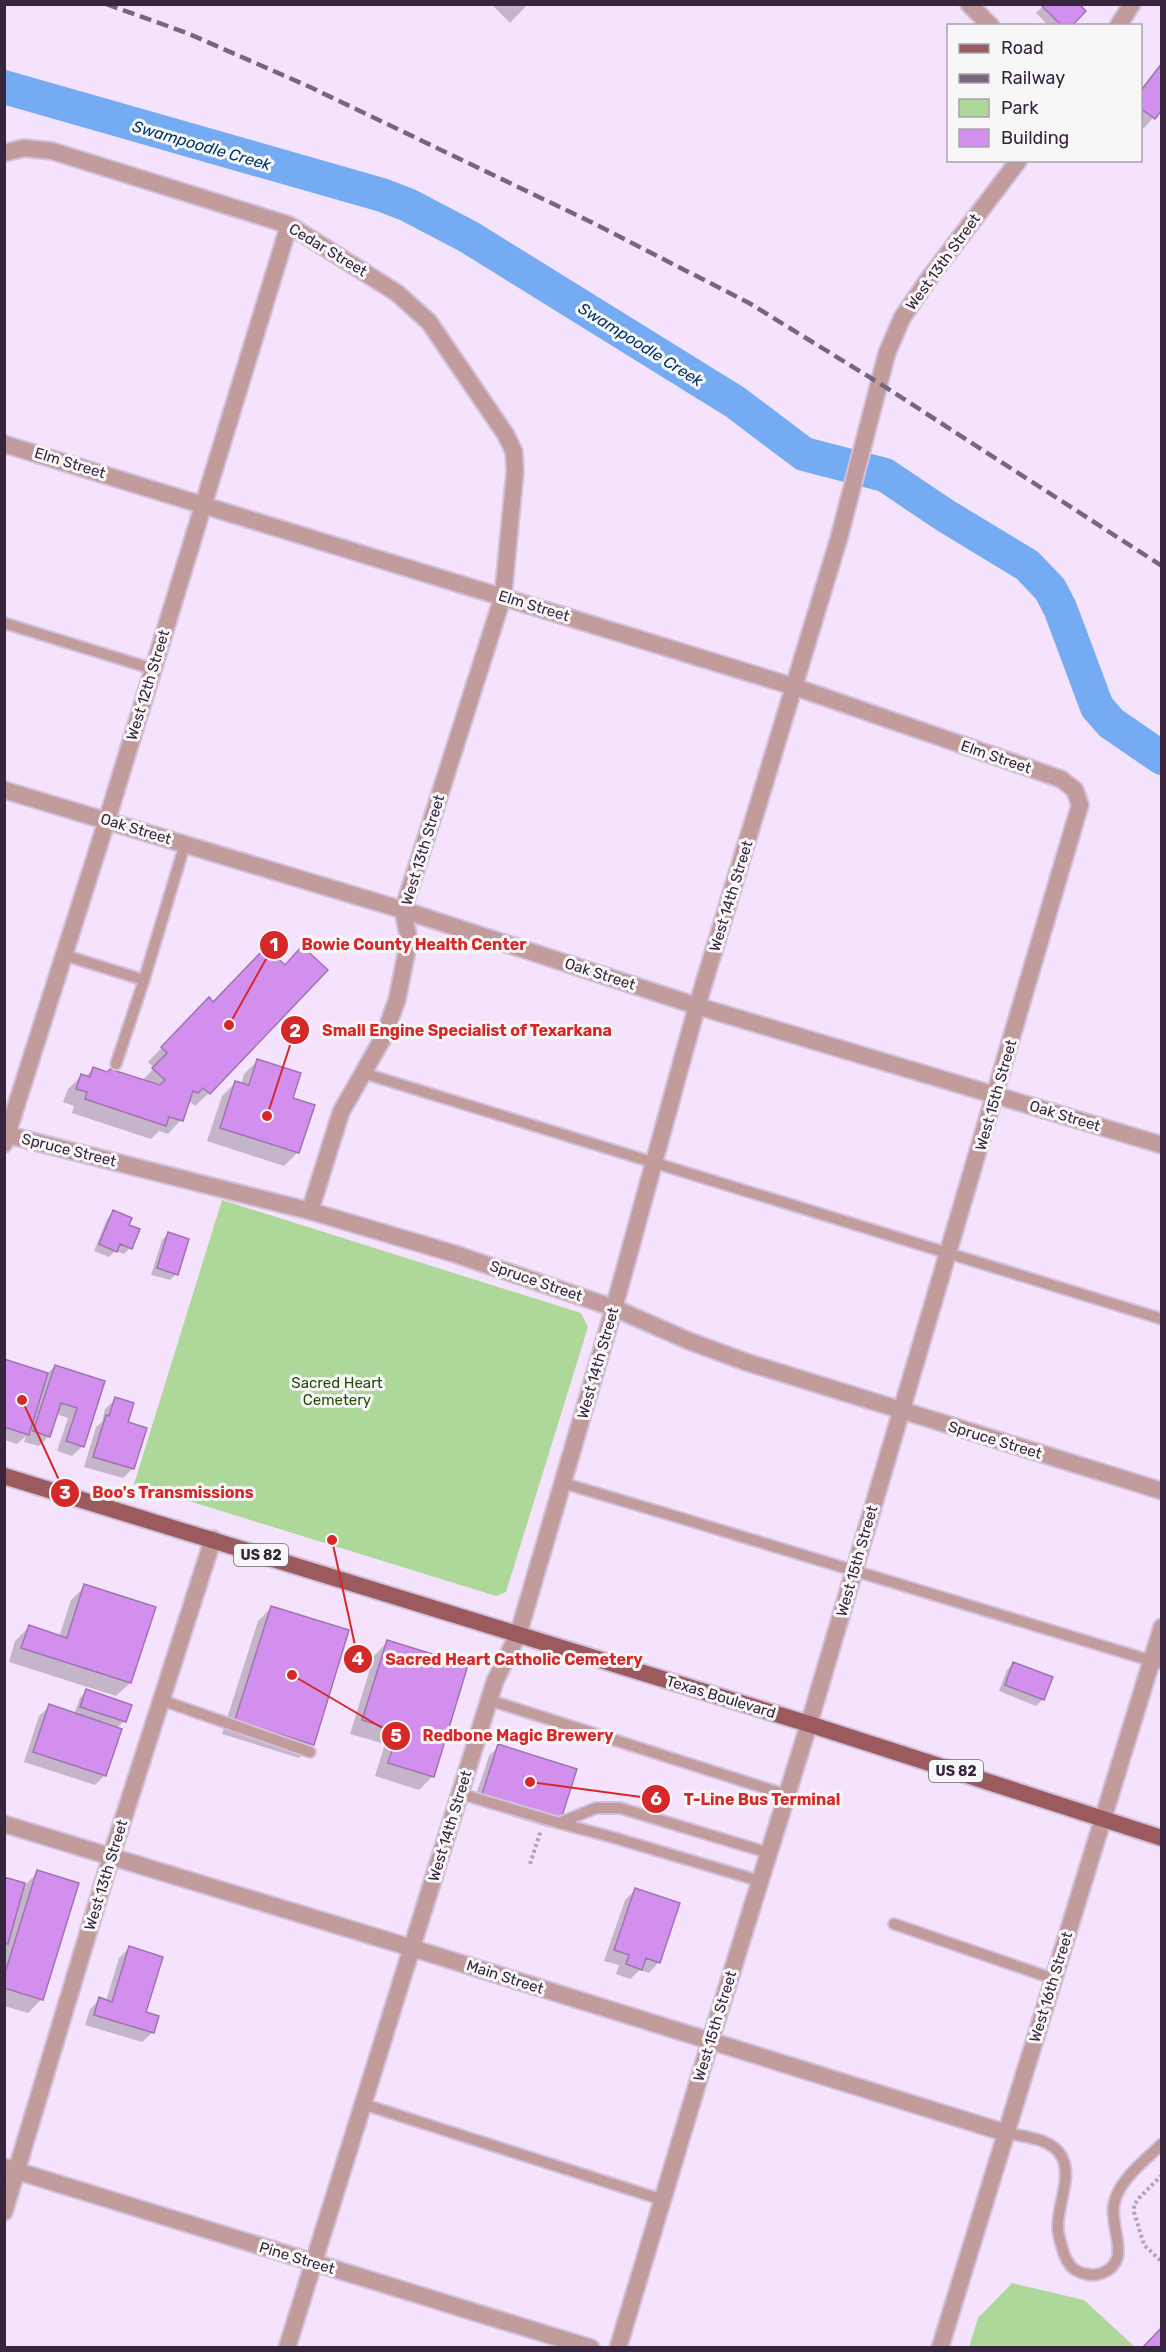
<svg xmlns="http://www.w3.org/2000/svg" width="1166" height="2352" font-family="Rubik,sans-serif">
<rect width="100%" height="100%" fill="#f5e3fd"/>
<path fill="#aed89a" d="M222 1200 581 1313 588 1327 506 1592 496 1596 134 1484Z
M1012 2283 1084 2300 1135 2347H969L978 2318Z"/>
<path fill="#0003" d="M491 4H528L510 23Z
M1045 4 1070 26H1049L1036 13Z
M1162 62V108L1144 128 1140 126V90Z
M285 966 209 1093 195 1106 189 1101 181 1120 168 1134 159 1131 151 1139 72 1113 74 1106 63 1102 68 1089 81 1076 85 1077 93 1069 142 1081 154 1068 148 1062 195 1013Z
M258 1060 291 1098 298 1152 284 1166 207 1141 222 1096 235 1083 241 1085 244 1074Z
M114 1212 128 1226 130 1248 124 1254 115 1251 109 1257 94 1251 107 1219Z
M168 1234 176 1274 170 1280 151 1275 162 1240Z
M4 1361 47 1374 55 1366 103 1381 83 1446 72 1456 57 1451 68 1418 56 1414 49 1436 39 1446 24 1442 26 1436 17 1444 4 1440Z
M116 1399 126 1423 133 1468 123 1478 84 1467 96 1427 102 1422 105 1409Z
M85 1586 130 1683 116 1696 9 1662 15 1641 29 1627 59 1637 71 1600Z
M271 1608 312 1744 299 1758 222 1734 258 1621Z
M387 1642 433 1776 419 1790 375 1776 385 1744 350 1734 374 1656Z
M1014 1663 1043 1699 1036 1706 999 1691 1007 1670Z
M86 1691 124 1721 117 1728 105 1775 95 1785 24 1762 39 1716 50 1706 74 1714 80 1698Z
M499 1746 560 1818 550 1828 473 1804 489 1756Z
M38 1872 42 1999 28 2013 4 2006V1879L25 1885Z
M635 1890 659 1962 649 1973 640 1970 630 1979 616 1974 619 1965 604 1961 625 1900Z
M129 1948 144 2013 153 2032 142 2042 85 2025 90 2009 100 1999 106 2001 119 1958Z"/>
<g fill="none" stroke-linecap="round" stroke-linejoin="round">
<path stroke="#74abf2" stroke-width="34" d="M4 87 382 195 408 205 469 237 735 402 804 454 885 475 946 516 1027 565 1050 589 1060 608 1097 707 1111 723 1162 758"/>
</g>
<path fill="#d28fee" stroke="#9f74b1" stroke-width="1.5" d="M1043 4H1079L1086 11 1072 26H1062L1042 6Z
M1162 63V110L1155 119 1140 108V92Z
M302 946 328 970 210 1094 203 1088 198 1093 193 1091 183 1121 169 1117 166 1126 85 1099 87 1092 76 1089 81 1074 90 1077 93 1067 107 1072 110 1069 160 1085 165 1080 152 1068 167 1053 161 1047 209 997 213 1002 266 947 285 965Z
M257 1059 301 1073 293 1098 315 1105 299 1153 220 1128 235 1081 249 1085Z
M113 1210 132 1218 129 1225 140 1229 132 1249 120 1244 117 1252 99 1244Z
M168 1232 189 1239 178 1275 157 1268Z
M4 1359 48 1373 29 1435 4 1427Z
M55 1365 105 1381 84 1447 66 1441 77 1408 61 1403 50 1437 33 1431Z
M115 1397 134 1403 128 1422 147 1428 134 1469 93 1457 106 1415 109 1416Z
M84 1584 156 1607 131 1683 21 1648 29 1625 67 1638Z
M271 1606 349 1630 314 1745 235 1720Z
M387 1640 468 1665 434 1777 388 1763 398 1731 362 1720Z
M1013 1662 1053 1677 1044 1700 1005 1685Z
M86 1689 132 1705 126 1722 80 1707Z
M49 1704 122 1729 106 1776 33 1752Z
M498 1744 577 1769 561 1819 482 1794Z
M37 1870 79 1883 43 2000 4 1988V1976Z
M4 1877 25 1883 8 1944 4 1943Z
M635 1888 680 1903 660 1963 646 1958 642 1970 626 1964 629 1955 614 1950Z
M129 1946 163 1957 146 2012 159 2016 154 2033 94 2015 99 1997 112 2002Z
M1162 2327V2348H1142Z"/>
<g fill="none" stroke-linecap="round" stroke-linejoin="round">
<defs>
<path id="service" d="M4 623 153 669
M64 955 144 980 116 1064
M144 980 185 844
M363 1073 1162 1319
M563 1483C763 1542 962 1604 1162 1664
M161 1700 310 1752
M489 1700 787 1795
M461 1794 559 1823 596 1808H620L769 1853
M559 1823 615 1838 760 1881
M894 1924 1054 1979
M363 2104 663 2200
M1006 2133C1025 2137 1052 2138 1062 2157 1072 2177 1058 2204 1058 2225 1057 2232 1060 2240 1062 2247 1064 2256 1067 2264 1075 2270 1082 2274 1094 2277 1102 2273 1133 2261 1109 2228 1114 2204 1118 2181 1145 2160 1162 2144"/>
<path id="minor" d="M969 4 991 26
M4 153 24 148 52 151 289 225 397 293 429 322 506 435 514 452 515 472 503 596 403 910 409 940 397 1000 383 1038 341 1112 310 1211
M4 444 795 687 1061 779 1075 790 1080 805 809 1724 710 2042 618 2348
M4 790 403 910 697 1006 1162 1145
M4 1144 107 820 289 225
M4 1824 412 1948 1006 2133
M4 2167 591 2348
M4 2212 111 1857 213 1539
M940 2348 1162 1627"/>
<path id="tertiary" d="M1118 26 1132 4
M4 1134 310 1211 452 1253 614 1308 689 1341 746 1362 1162 1491
M287 2348 495 1681 518 1635 614 1308 697 1006 839 538 887 353 902 318 930 277 1019 160"/>
<path id="primary" d="M4 1476 809 1724 1162 1838"/>
</defs>
<use href="#service" stroke="#d3c1db" stroke-width="14"/>
<use href="#minor" stroke="#d3c1db" stroke-width="20"/>
<use href="#tertiary" stroke="#d3c1db" stroke-width="20"/>
<use href="#primary" stroke="#d3c1db" stroke-width="20"/>
<path stroke="#b3a1bb" stroke-width="4" stroke-dasharray="3 3" stroke-linecap="butt" d="M530 1864 541 1830
M1162 2175 1139 2198 1134 2205V2212L1144 2245 1162 2262"/>
<use href="#service" stroke="#c29c9d" stroke-width="10"/>
<use href="#minor" stroke="#c29c9d" stroke-width="16"/>
<use href="#tertiary" stroke="#c29c9d" stroke-width="16"/>
<use href="#primary" stroke="#9a5a5e" stroke-width="16"/>
<path stroke="#78667f" stroke-width="4.5" stroke-dasharray="12 6" stroke-linecap="butt" d="M106 4 187 33 310 87 591 222 749 303 879 383 1162 566"/>
</g>
<g text-anchor="middle" stroke-width="6" stroke-linejoin="round" paint-order="stroke">
<g fill="#f7f7f7" stroke="#716476" stroke-width="1.5">
<rect x="234" y="1544" width="54" height="22" rx="4.5"/>
<rect x="929" y="1760" width="54" height="22" rx="4.5"/>
</g>
<g font-size="14" font-weight="bold" fill="#37253e">
<text x="261" y="1560">US 82</text>
<text x="956" y="1776">US 82</text>
</g>
<g font-size="15" fill="#37253e" stroke="#f7f7f7">
<text transform="translate(328 250) rotate(31)" y="5">Cedar Street</text>
<text transform="translate(943 262) rotate(-54)" y="5">West 13th Street</text>
<text transform="translate(70 463) rotate(17)" y="5">Elm Street</text>
<text transform="translate(534 606) rotate(17)" y="5">Elm Street</text>
<text transform="translate(148 685) rotate(-73)" y="5">West 12th Street</text>
<text transform="translate(996 757) rotate(19)" y="5">Elm Street</text>
<text transform="translate(136 829) rotate(17)" y="5">Oak Street</text>
<text transform="translate(423 850) rotate(-73)" y="5">West 13th Street</text>
<text transform="translate(731 896) rotate(-73)" y="5">West 14th Street</text>
<text transform="translate(600 974) rotate(18)" y="5">Oak Street</text>
<text transform="translate(996 1095) rotate(-74)" y="5">West 15th Street</text>
<text transform="translate(1065 1116) rotate(17)" y="5">Oak Street</text>
<text transform="translate(69 1150) rotate(14)" y="5">Spruce Street</text>
<text transform="translate(536 1281) rotate(19)" y="5">Spruce Street</text>
<text transform="translate(598 1363) rotate(-74)" y="5">West 14th Street</text>
<text transform="translate(995 1440) rotate(17)" y="5">Spruce Street</text>
<text transform="translate(857 1561) rotate(-74)" y="5">West 15th Street</text>
<text transform="translate(721 1697) rotate(17)" y="5">Texas Boulevard</text>
<text transform="translate(450 1826) rotate(-73)" y="5">West 14th Street</text>
<text transform="translate(106 1875) rotate(-73)" y="5">West 13th Street</text>
<text transform="translate(505 1977) rotate(18)" y="5">Main Street</text>
<text transform="translate(1051 1987) rotate(-73)" y="5">West 16th Street</text>
<text transform="translate(715 2026) rotate(-73)" y="5">West 15th Street</text>
<text transform="translate(297 2258) rotate(17)" y="5">Pine Street</text>
</g>
<g font-size="15" fill="#254e05" stroke="#f7f7f7">
<text x="337" y="1388">Sacred Heart<tspan x="337" dy="17">Cemetery</tspan></text>
</g>
<g font-size="16" font-style="italic" fill="#04366d" stroke="#f7f7f7">
<text transform="translate(202 145) rotate(16)" y="6">Swampoodle Creek</text>
<text transform="translate(641 344) rotate(32)" y="6">Swampoodle Creek</text>
</g>
</g>
<path fill="none" stroke="#d62828" stroke-width="2" d="M229 1025L274 945M267 1116L295 1030M22 1400L65 1493M332 1540L358 1659M292 1675L396 1736M530 1782L656 1799"/>
<g fill="#d62828" stroke="#f7f7f7" stroke-width="2">
<circle cx="229" cy="1025" r="6"/>
<circle cx="267" cy="1116" r="6"/>
<circle cx="22" cy="1400" r="6"/>
<circle cx="332" cy="1540" r="6"/>
<circle cx="292" cy="1675" r="6"/>
<circle cx="530" cy="1782" r="6"/>
<circle cx="274" cy="945" r="15"/>
<circle cx="295" cy="1030" r="15"/>
<circle cx="65" cy="1493" r="15"/>
<circle cx="358" cy="1659" r="15"/>
<circle cx="396" cy="1736" r="15"/>
<circle cx="656" cy="1799" r="15"/>
</g>
<g font-size="18" text-anchor="middle" font-weight="bold" fill="#fff">
<text x="274" y="951">1</text>
<text x="295" y="1037">2</text>
<text x="65" y="1499">3</text>
<text x="358" y="1665">4</text>
<text x="396" y="1742">5</text>
<text x="656" y="1805">6</text>
</g>
<g font-size="16" text-anchor="middle" font-weight="bold" fill="#d62828" stroke="#f7f7f7" stroke-width="6" stroke-linejoin="round" paint-order="stroke">
<text x="414" y="950">Bowie County Health Center</text>
<text x="467" y="1036">Small Engine Specialist of Texarkana</text>
<text x="173" y="1498">Boo's Transmissions</text>
<text x="514" y="1665">Sacred Heart Catholic Cemetery</text>
<text x="518" y="1741">Redbone Magic Brewery</text>
<text x="762" y="1805">T-Line Bus Terminal</text>
</g>
<rect width="1166" height="2352" fill="none" stroke="#37253e" stroke-width="12"/>
<rect x="947" y="24" width="195" height="138" fill="#f7f7f7" stroke="#aaa3ad" stroke-width="1.5"/>
<rect x="959" y="44" width="30" height="9" fill="#9a5a5e" stroke="#aaa3ad" stroke-width="1.5"/>
<text x="1001" y="54" font-size="18" fill="#37253e">Road</text>
<rect x="959" y="74" width="30" height="9" fill="#78667f" stroke="#aaa3ad" stroke-width="1.5"/>
<text x="1001" y="84" font-size="18" fill="#37253e">Railway</text>
<rect x="959" y="99" width="30" height="18" fill="#aed89a" stroke="#aaa3ad" stroke-width="1.5"/>
<text x="1001" y="114" font-size="18" fill="#37253e">Park</text>
<rect x="959" y="129" width="30" height="18" fill="#d28fee" stroke="#aaa3ad" stroke-width="1.5"/>
<text x="1001" y="144" font-size="18" fill="#37253e">Building</text>
</svg>
